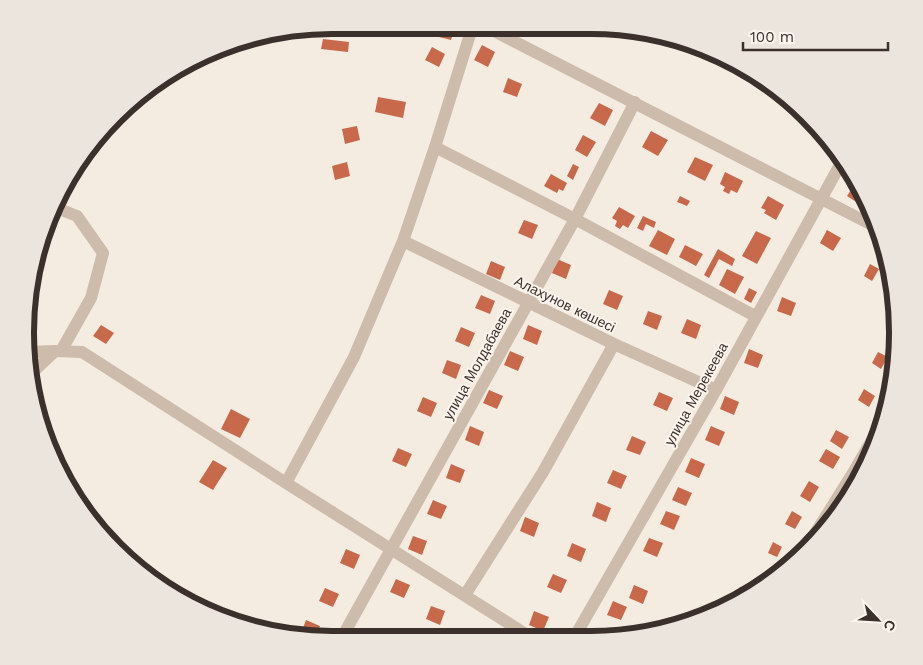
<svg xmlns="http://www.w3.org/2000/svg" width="923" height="665" font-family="'Work Sans',sans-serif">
<rect width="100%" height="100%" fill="#f4ebe1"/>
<path fill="#c8694b" d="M442 27 454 30 451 40 439 37Z
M323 39 349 42 348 52 321 49Z
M482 45 495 52 488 67 474 60Z
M432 47 445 54 439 67 425 60Z
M508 78 522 84 517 97 503 92Z
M378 97 406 102 403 118 375 112Z
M599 103 613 110 605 126 590 118Z
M357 126 360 140 345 144 342 129Z
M651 131 668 140 658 156 642 147Z
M583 135 596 142 587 157 575 150Z
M695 157 713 165 705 181 687 172Z
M347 162 350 176 335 180 332 166Z
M573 164 579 167 573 180 567 176Z
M725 172 743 181 737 193 731 190 729 194 723 191 725 187 720 184Z
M551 174 567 183 563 191 559 189 557 193 544 186Z
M854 185 863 202 861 205 847 196Z
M680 196 690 201 687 206 677 202Z
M768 196 784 205 776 220 764 213 766 210 761 208Z
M619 207 635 216 628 228 623 225 620 229 615 226 617 221 612 218Z
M643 216 656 222 654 228 646 224 643 231 637 228Z
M524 220 538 225 532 239 518 233Z
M658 230 675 239 667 255 649 246Z
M827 230 841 238 833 251 820 243Z
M756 231 771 238 757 264 742 256Z
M685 245 703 254 696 266 679 257Z
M718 249 735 259 732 266 719 259 709 278 704 275Z
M557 259 571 265 566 279 552 273Z
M491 261 505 267 500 280 486 274Z
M870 264 879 269 872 281 864 276Z
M727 269 744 277 735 294 719 285Z
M749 288 757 292 751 303 744 299Z
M609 290 623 296 617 310 603 304Z
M481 295 495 301 490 314 475 308Z
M782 297 796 303 791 316 777 311Z
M648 311 662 316 657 330 643 324Z
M687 319 701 325 696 339 681 333Z
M101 325 114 333 106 344 93 336Z
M528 325 542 331 537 345 523 339Z
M461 327 475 333 469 347 455 341Z
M894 330 895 335 896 343 889 339Z
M749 349 763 355 758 368 744 363Z
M510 351 524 357 518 371 504 365Z
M878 352 888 357 881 369 872 363Z
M447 360 461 365 456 379 442 373Z
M864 389 875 396 869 407 858 400Z
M489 390 503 396 497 409 483 403Z
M659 392 673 398 667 411 653 405Z
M725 396 739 402 734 415 720 409Z
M423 397 437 403 431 417 417 411Z
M231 409 250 419 240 438 221 429Z
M470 426 484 432 479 446 465 440Z
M711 426 725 432 719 446 705 440Z
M836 430 849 437 842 449 830 441Z
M632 436 646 442 640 455 626 450Z
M398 448 412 454 406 467 392 461Z
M826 449 840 457 833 469 819 461Z
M691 458 705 464 699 478 685 472Z
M213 460 227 468 213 490 199 482Z
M451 464 465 470 460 483 446 478Z
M613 470 627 476 621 489 607 483Z
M809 481 819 487 810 502 800 496Z
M678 487 692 493 686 506 672 500Z
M433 500 447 506 441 519 427 514Z
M597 502 611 508 606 522 592 516Z
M666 511 680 516 674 530 660 524Z
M792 511 802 517 795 529 785 524Z
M525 517 539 523 534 537 520 531Z
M413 536 427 541 422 555 408 549Z
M649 538 663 543 657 557 643 551Z
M773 542 782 547 777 557 768 553Z
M572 543 586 549 581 562 567 556Z
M346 549 360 555 354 569 340 563Z
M553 574 567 580 561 593 547 587Z
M396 579 410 585 404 598 390 592Z
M634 585 648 591 643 604 629 598Z
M740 587 749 593 737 601 733 599Z
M325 588 339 594 333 607 319 601Z
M613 601 627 607 621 620 607 615Z
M431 606 445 611 440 625 426 619Z
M534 611 549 617 543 631 529 625Z
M306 620 320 626 315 639 301 633Z
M468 628 482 634 480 638H463Z"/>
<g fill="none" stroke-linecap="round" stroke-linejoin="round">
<path stroke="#cdbbac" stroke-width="12" d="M488 28 878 228
M435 147 575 219 755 316
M54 207 77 216 103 253 91 298 61 351
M403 241 614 344 716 390
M28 352 55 351
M29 376 55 351 82 352 286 483 532 638
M286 483 354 357 403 241 435 147 472 28
M811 540 853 473 876 433
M465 595 543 472 614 344
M574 638 716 390 841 163
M341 639 575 219 635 102"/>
</g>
<g text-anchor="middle" stroke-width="4" stroke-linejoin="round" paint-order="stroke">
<g font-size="14" fill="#3b302b" stroke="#fbf5ee">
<text transform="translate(565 304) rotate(26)" y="5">Алахунов көшесі</text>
<text transform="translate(477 364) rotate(-61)" y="5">улица Молдабаева</text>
<text transform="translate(696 394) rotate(-61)" y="5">улица Мерекеева</text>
</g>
</g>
<path d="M0 0H923V665H0ZM332 34H591A298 298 0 0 1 889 332V333A298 298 0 0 1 591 631H332A298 298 0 0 1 34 333V332A298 298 0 0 1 332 34Z" fill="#ece5de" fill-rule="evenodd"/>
<path fill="none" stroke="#3b302b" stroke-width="6" d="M332 34H591A298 298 0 0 1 889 332V333A298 298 0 0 1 591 631H332A298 298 0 0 1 34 333V332A298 298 0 0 1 332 34Z"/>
<g transform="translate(878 620) rotate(115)" stroke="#fbf5ee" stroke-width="4" paint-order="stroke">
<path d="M0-4L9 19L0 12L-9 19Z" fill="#3b302b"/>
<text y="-8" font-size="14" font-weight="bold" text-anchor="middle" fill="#3b302b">С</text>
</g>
<path d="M743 42v8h145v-8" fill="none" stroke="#3b302b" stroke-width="2.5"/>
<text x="750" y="42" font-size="15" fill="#3b302b" stroke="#fbf5ee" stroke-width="4" paint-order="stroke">100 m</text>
</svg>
